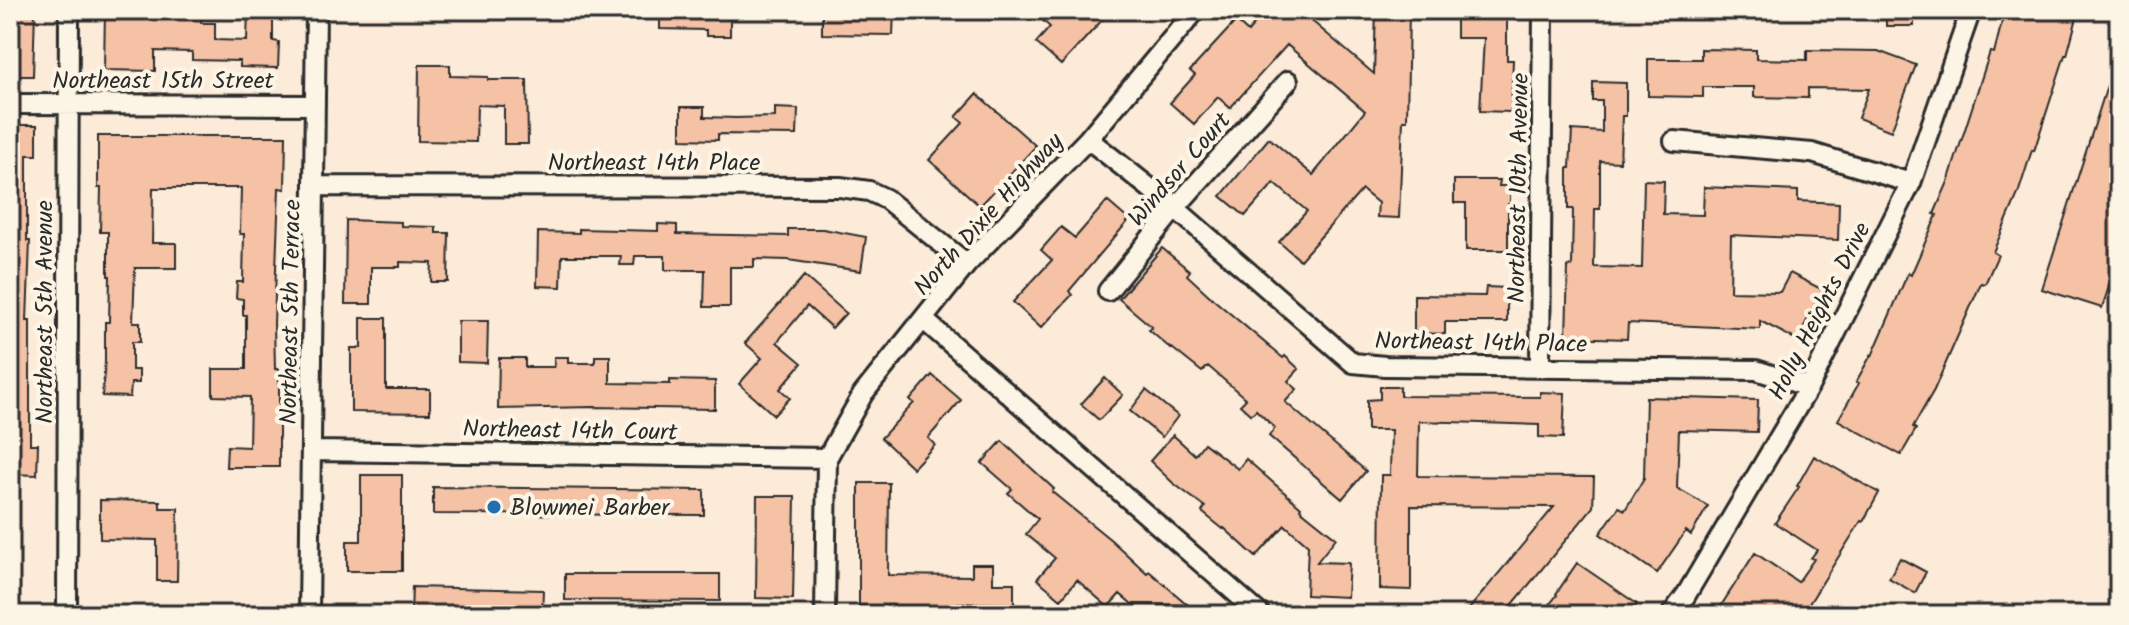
<svg xmlns="http://www.w3.org/2000/svg" width="2129" height="625" font-family="Kalam,sans-serif">
<rect width="100%" height="100%" fill="#fbebd8"/>
<filter id="ink" filterUnits="userSpaceOnUse"><feTurbulence type="fractalNoise" baseFrequency=".0125" numOctaves="2"/><feDisplacementMap in="SourceGraphic" scale="16" xChannelSelector="R" yChannelSelector="G"/><feConvolveMatrix kernelMatrix="1 2 1 2 8 2 1 2 1" color-interpolation-filters="sRGB"/></filter>
<g filter="url(#ink)">
<path fill="#afefb6" stroke="#6d8d70" stroke-width="2" d="M555 609 802 611V615H555Z"/>
<path fill="#f6c2a6" stroke="#2b2b2b" stroke-width="2" d="M10 10H35L33 76H10Z
M105 10H153V13L202 14 201 23H215V40L247 41 248 10H273V41L279 42 278 68 240 67V61L192 60V52L155 51V71L104 70Z
M660 10H730V36H706V30L660 29Z
M822 10H894L893 35 822 34Z
M1031 10H1094L1104 18 1061 65 1036 43 1050 27Z
M1266 10H1299L1374 74 1376 10H1409L1407 120H1403L1399 218 1377 217 1378 203 1362 190 1300 260 1279 242 1307 211 1274 183 1245 216 1221 196 1269 138 1313 175 1365 111 1287 45 1230 108 1218 97 1194 124 1170 103 1195 75 1190 71 1236 21 1248 32Z
M1456 10H1485V13H1507V60H1513L1511 112 1480 111 1484 38H1456Z
M1886 10H1914V26H1886Z
M2005 10H2079L2067 55H2065L2034 151 2032 150 2018 194 1993 252 1998 255 1985 284 1981 283 1934 390 1913 427 1916 429 1901 455 1838 420 1859 383 1856 382 1871 355 1872 356 1908 273 1911 275 1937 215 1934 214 1948 182 1990 52 1994 53Z
M1701 49 1756 50V59L1807 60V50L1878 51 1916 65 1891 131 1858 118 1869 89 1808 88V98L1754 97V87H1703V97L1648 96V59H1701Z
M2116 58H2119V256L2102 308 2042 289Z
M419 65H450V76L488 77V80H527L528 144H504V106L477 105 476 142 418 141Z
M1593 82 1626 83V116H1622L1620 162 1600 161V209H1595L1594 267 1642 268 1644 180 1664 181 1663 214 1703 215 1704 187 1798 191V201L1839 203 1838 240 1731 235 1730 291 1780 292 1790 273 1823 290 1797 340 1760 321V329L1628 323 1627 339 1566 337 1568 266H1572L1573 209H1568V168H1570L1572 130 1602 132V101H1593Z
M977 94 1036 146 980 206 929 160 963 123 956 117Z
M681 107H704V117L736 118 775 117V108L798 109 797 135 718 134V140L681 139Z
M10 125H37V155H27V241H30L27 321H30V444H38L37 475 10 474Z
M98 136H286L285 189 279 188 274 323 275 369H279V467H226L227 446 249 447 250 397 213 396V369H246V315H243V299L236 298 237 282H243L244 234H240L241 188H153L152 243H176V268H135L133 322H140V342H132V370H139V383H131L130 397 102 396 105 362V322H109L110 276H108V232H100L101 188H98Z
M1454 180H1500L1499 186H1510V204H1508V250H1466V203H1454Z
M1107 201 1129 220 1069 291 1072 295 1041 328 1013 302 1052 260 1041 250 1061 227 1075 238Z
M346 220 401 222V226L436 227V233H449L448 282H431L432 263 400 262V267H371V304H345Z
M658 224 677 225V234L788 236V229H823L866 237 861 271 788 260 754 259V267H730V307H704L705 270H665V256H635L634 265H620L621 256H562L561 287 537 286 538 232 579 233V229L658 231Z
M1162 248 1190 271 1187 275 1214 300 1283 358 1285 356 1299 369 1288 381 1297 389 1285 402 1366 471 1342 499 1269 436 1275 428 1256 410 1251 415 1240 405 1246 399 1208 366 1202 372 1172 348 1171 349 1149 330 1152 327 1119 299Z
M804 276 846 313 832 328 807 306 777 342 802 363 780 389 790 398 774 415 739 384 762 358 745 343Z
M1486 287 1507 288V322H1445V334L1414 333V295L1485 296Z
M361 318H386V389H430V413L351 412V348H361Z
M458 321H488L487 363 458 362Z
M595 356H610V383L670 384V380L715 381V409L592 407 498 409 499 358H525V367H554V357H568V363H595Z
M932 375 961 400 928 438 935 445 913 468 881 438 914 403 910 400Z
M1105 378 1123 395 1099 420 1081 404Z
M1380 387H1400V396L1540 397V392L1565 393 1563 438 1539 437V425L1419 421 1418 476 1594 477 1593 507 1504 615H1464L1554 507 1411 506V590L1380 589 1381 475H1390L1391 430H1367V400L1380 399Z
M1146 390 1178 416 1162 437 1130 411Z
M1646 397 1758 400 1757 432 1679 430 1677 488 1708 506 1691 535 1686 531 1657 573 1600 534 1619 507 1625 510 1644 478Z
M1173 435 1195 455 1204 443 1238 469 1246 459 1301 507 1300 509 1336 538 1317 562 1349 563 1347 597 1306 595 1308 545 1285 525 1256 557 1224 528 1223 529 1202 512 1205 507 1173 483 1150 461Z
M1002 441 1054 489 1052 492 1111 540 1147 573 1149 571 1188 605 1132 604 1120 594 1108 607 1077 580 1061 599 1037 579 1055 558 1026 534 1038 519 1008 493 1012 489 982 463Z
M1814 456 1879 493 1863 522 1861 521 1802 615H1715L1755 553 1798 582 1814 559 1811 558 1817 550 1775 523 1799 487 1797 486Z
M361 475H402V571H347V541H361Z
M859 483H889L888 575 972 576V564H993V583H1014V604L958 603V606H859Z
M433 487 704 490V515L433 514Z
M757 496H795L793 599 756 598Z
M100 500 160 501V508H178L177 581H157V540L100 539Z
M1900 558 1926 572 1915 593 1889 578Z
M1577 563 1637 604 1629 615H1541L1557 595 1556 594Z
M565 574H720V601L565 600Z
M412 587 543 590 542 615H411Z"/>
<g fill="none" stroke-linecap="round" stroke-linejoin="round">
<defs>
<path id="minor" d="M10 104 315 105
M1088 139 1175 208 1353 363 1385 366 1756 370 1809 387
M1674 141 1812 153 1911 183
M316 186 840 187 869 191 886 199 967 264
M1108 291 1175 208 1288 81
M924 320 1261 615
M1540 367 1543 10
M312 451 827 458
M67 615 69 10
M309 615 316 10
M825 615 827 458 863 394 967 264 1088 139 1196 10
M1671 615 1686 595 1809 387 1911 183 1971 10"/>
</defs>
<use href="#minor" stroke="#2b2b2b" stroke-width="24"/>
<use href="#minor" stroke="#fcf5e5" stroke-width="18"/>
</g>
</g>
<circle fill="#1f6fb2" stroke="#fcf5e5" stroke-width="3" cx="494" cy="507" r="8"/>
<g text-anchor="middle" stroke-width="8" stroke-linejoin="round" paint-order="stroke">
<g font-size="24" fill="#2b2b2b" stroke="#fcf5e5">
<text x="163" y="88">Northeast 15th Street</text>
<text x="654" y="170">Northeast 14th Place</text>
<text transform="translate(1179 169) rotate(-49)" y="8">Windsor Court</text>
<text transform="translate(1518 188) rotate(-89)" y="8">Northeast 10th Avenue</text>
<text transform="translate(988 214) rotate(-48)" y="8">North Dixie Highway</text>
<text transform="translate(1819 311) rotate(-63)" y="8">Holly Heights Drive</text>
<text transform="translate(44 312) rotate(-90)" y="8">Northeast 5th Avenue</text>
<text transform="translate(290 312) rotate(-89)" y="8">Northeast 5th Terrace</text>
<text transform="translate(1481 342) rotate(1)" y="8">Northeast 14th Place</text>
<text transform="translate(570 430) rotate(1)" y="8">Northeast 14th Court</text>
</g>
<g font-size="24" fill="#2b2b2b" stroke="#fcf5e5" text-anchor="start">
<text x="510" y="515">Blowmei Barber</text>
</g>
</g>
<rect width="2129" height="625" fill="none" stroke="#fcf5e5" stroke-width="40"/>
<rect x="20" y="20" width="2089" height="585" fill="none" stroke="#2b2b2b" stroke-width="3" filter="url(#ink)"/>
</svg>
